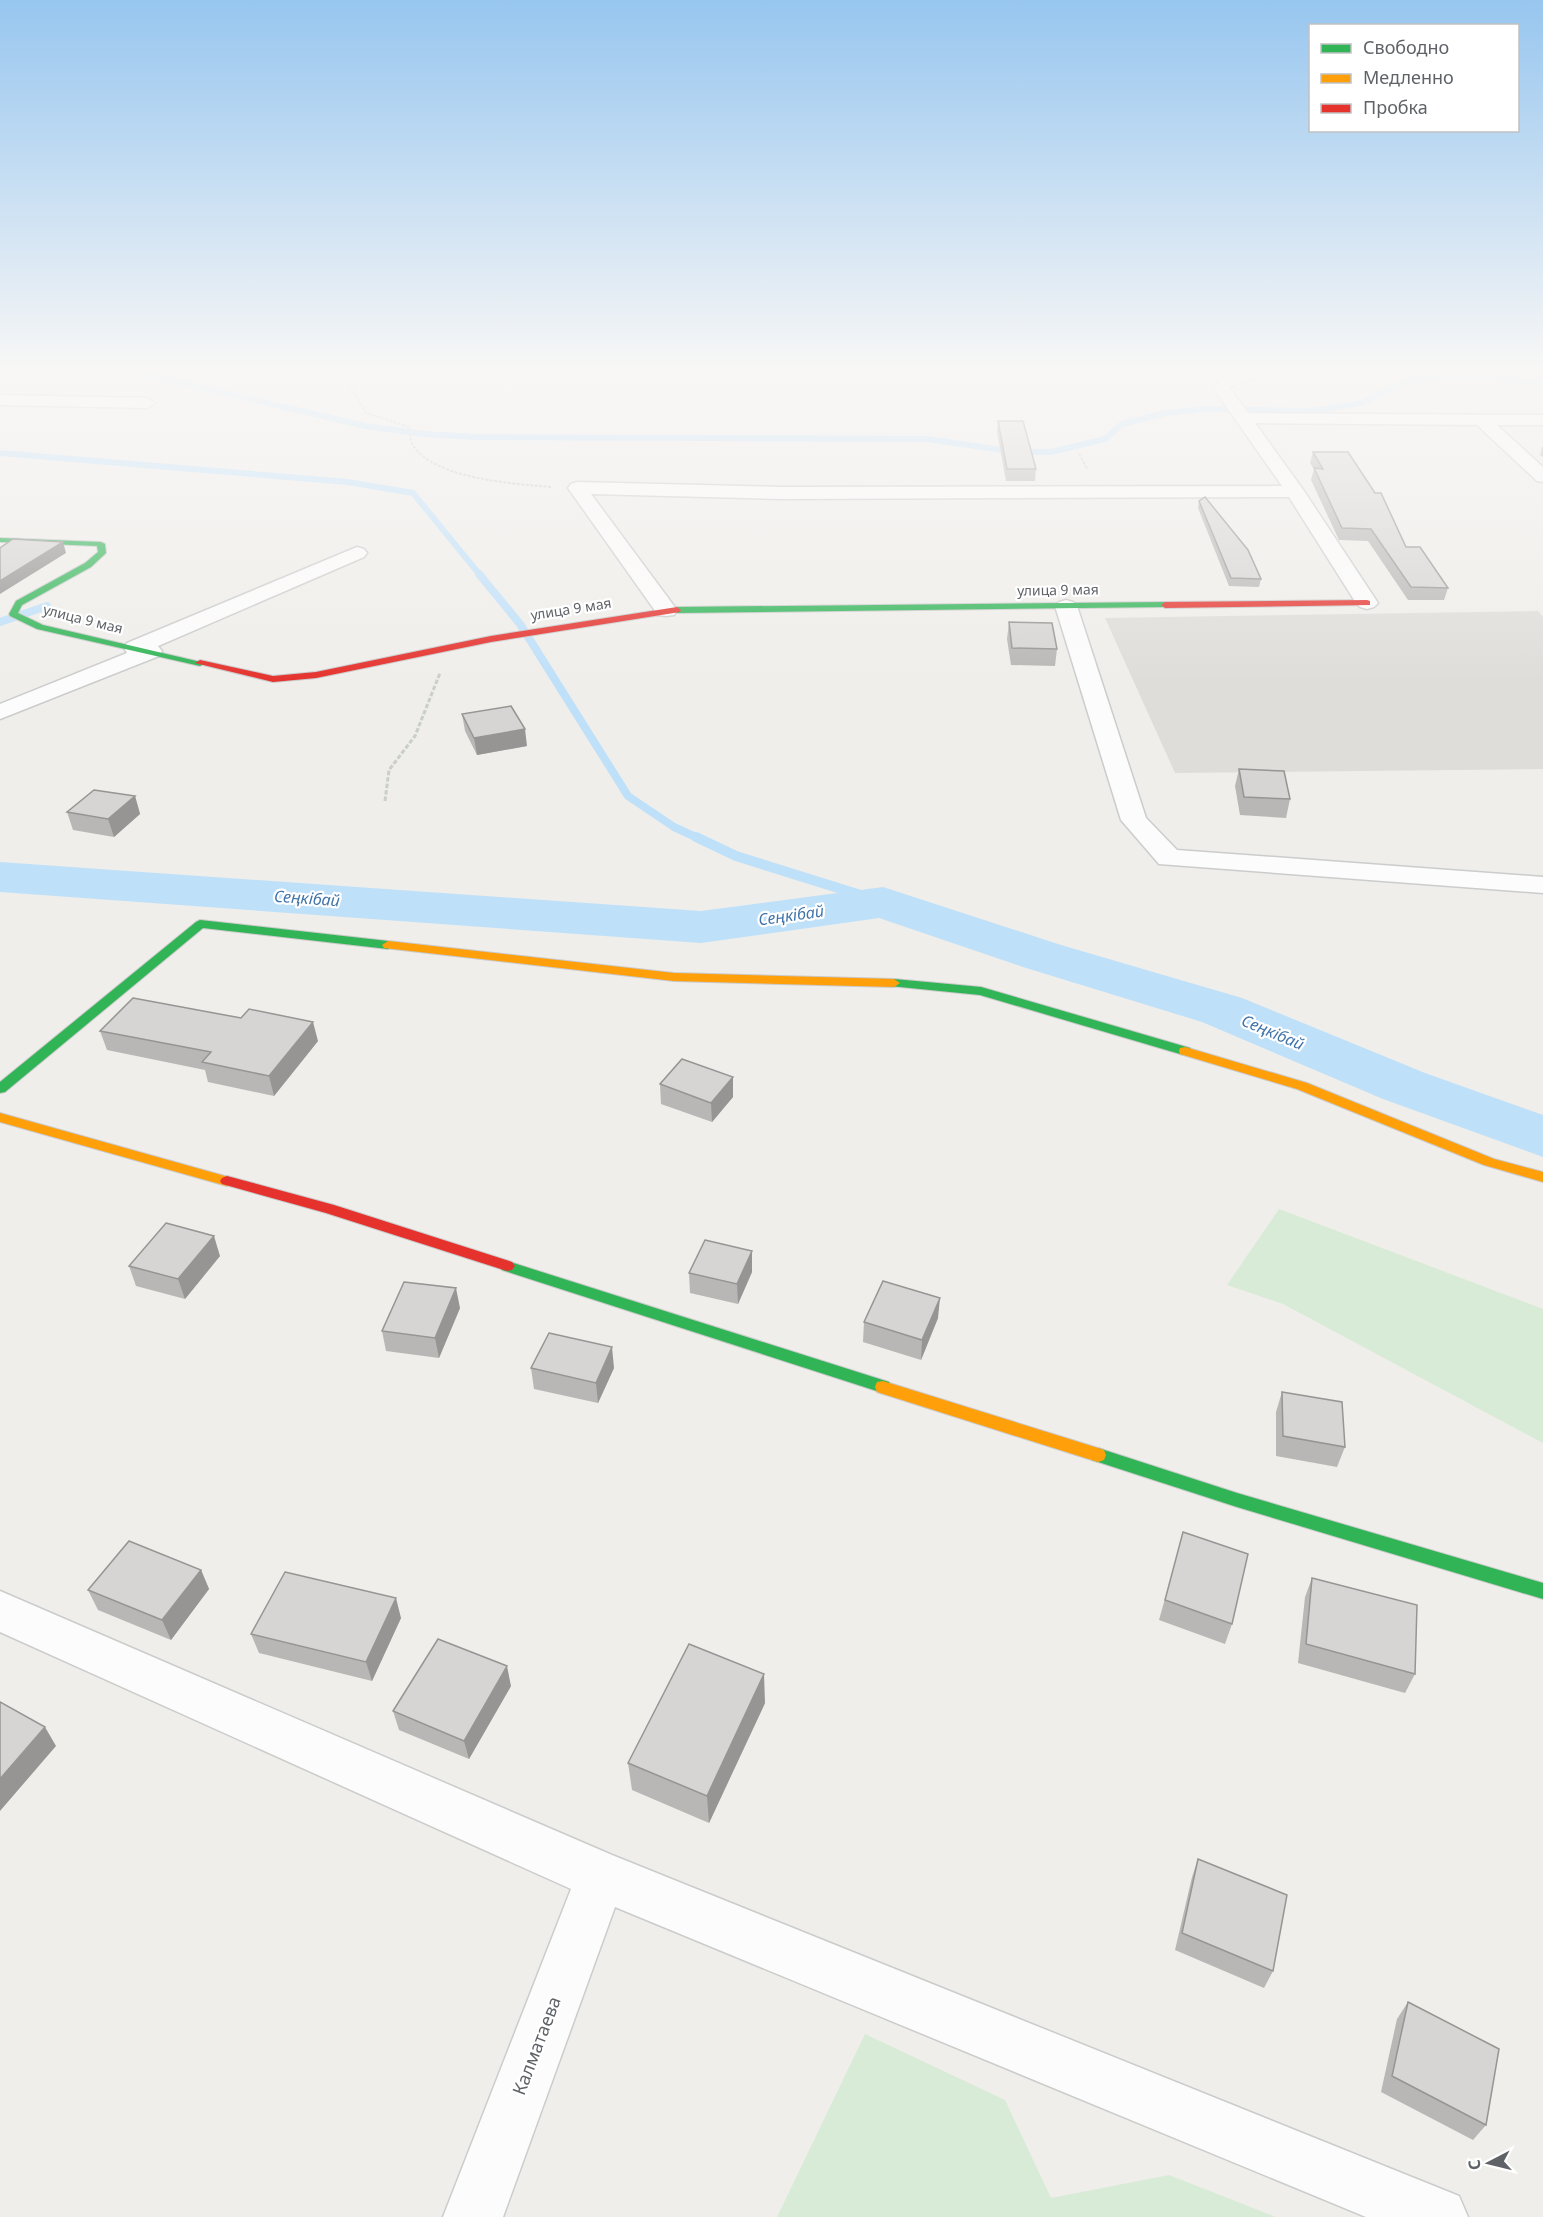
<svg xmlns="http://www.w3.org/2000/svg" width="1543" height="2217" font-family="'Noto Sans',sans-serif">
<rect width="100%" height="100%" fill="#efeeea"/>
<path fill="#dfddda" d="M1538 611 1543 617V769L1175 773 1105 618Z"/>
<path fill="#d8ebd6" d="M1279 1209 1543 1309V1443L1283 1304 1227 1285Z
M865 2034 1005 2100 1051 2198 1169 2175 1276 2217H777Z"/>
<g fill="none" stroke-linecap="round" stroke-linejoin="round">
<path stroke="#bfe0f9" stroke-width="6" d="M135 372 365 426 424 434 477 437 927 439 1016 452H1051L1105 439 1122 424 1166 413 1204 409 1311 411 1361 403 1407 381 1446 377H1490L1543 384
M0 453 348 482 413 493 480 575"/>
<path stroke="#bfe0f9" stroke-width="8" d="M479 574 520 624 628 796 674 827 700 839
M0 622 47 606"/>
<path stroke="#bfe0f9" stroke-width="10" d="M696 837 736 856 883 902"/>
<path fill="#bfe0f9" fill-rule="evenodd" d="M0 862 701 911 883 887 1061 945 1242 998 1425 1073 1543 1115V1157L1383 1099 1202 1022 1023 967 879 918 701 943 0 892Z"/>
<defs>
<path id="street" d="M1239 372H1263L1262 375 1233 385 1230 389 1248 413 1543 415V425H1497L1543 467V482L1537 481 1477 425 1255 423 1304 491 1378 603 1374 607 1367 609 1360 607 1356 603 1289 497 781 499 591 494 677 610 674 615 666 616 658 615 568 488 571 484 577 482 781 487 1282 486 1214 389 1221 379Z
M0 395 147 398 155 403 147 408 0 405Z
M357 547 364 549 367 553 364 557 158 646 162 651 159 656 0 719V704L127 653 124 648 127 643Z
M1066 600 1073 602 1077 606 1146 818 1177 850 1543 877V893L1159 864 1121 820 1055 606 1059 602Z
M0 1591 612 1855 1459 2196 1468 2217H1366L615 1907 503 2217H443L571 1889 0 1632Z"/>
<path id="fast" d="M0 538 101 542 105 544 106 553 91 567 22 605 18 613 43 625 205 663 200 666 37 629 10 616 9 614 16 601 85 563 98 552 97 546 0 542Z
M1165 602 1168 603V607L677 613 673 610 677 607Z
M200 920 388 941 394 945 388 949 203 928 5 1092 0 1093V1082L196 922Z
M894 979 981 987 1190 1048 1191 1051 1185 1055 1180 1054 980 995 890 986 888 983Z
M507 1261 889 1382 891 1387 889 1392 883 1393 502 1270 499 1266 502 1262Z
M1098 1448 1237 1493 1543 1583V1599L1237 1507 1092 1460 1090 1455 1092 1450Z"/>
<path id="slow" d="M388 941 674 973 894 979 900 983 894 987 674 981 384 948 382 945Z
M1185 1047 1307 1083 1494 1159 1543 1172V1182L1484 1165 1297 1089 1180 1054 1179 1051 1180 1048Z
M0 1113 232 1178 234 1181 227 1186 0 1122Z
M883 1381 1098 1448 1104 1450 1106 1455 1104 1460 1098 1462 877 1392 875 1387 877 1382Z"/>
<path id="jam" d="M1367 600 1370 601V605L1165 608 1161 605 1165 602Z
M677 607 681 610 680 612 491 642 316 678 273 682 195 663 200 660 273 676 316 672 491 636Z
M227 1176 334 1205 512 1262 515 1266 512 1270 507 1271 326 1213 222 1184 220 1181 222 1178Z"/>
</defs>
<use href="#street" stroke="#cbcccc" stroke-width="3"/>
<use href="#fast" stroke="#cacacb" stroke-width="2"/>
<use href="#slow" stroke="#cacacb" stroke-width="2"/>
<use href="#jam" stroke="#cacacb" stroke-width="2"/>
<path stroke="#cacfcc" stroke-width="2" stroke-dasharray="3 1.5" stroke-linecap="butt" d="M342 372 366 413 409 427C410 433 410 440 413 445 433 479 516 484 552 487
M1079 454 1088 470"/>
<path stroke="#cacfcc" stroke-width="3" stroke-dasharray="4.5 2" stroke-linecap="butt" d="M385 801 389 770 415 736 440 673"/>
<use href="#street" fill="#fdfcfc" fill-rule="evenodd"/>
<use href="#fast" fill="#30b455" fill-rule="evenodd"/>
<use href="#slow" fill="#ff9f0a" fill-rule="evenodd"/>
<use href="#jam" fill="#e5322d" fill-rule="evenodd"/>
</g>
<path fill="#b8b7b5" d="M998 421 1036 469 1035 481H1006L997 432Z
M1542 447H1543V457L1540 455Z
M1313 452 1406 547 1448 588 1444 600H1408L1368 541 1339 540 1311 480 1314 469 1310 463Z
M1199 501 1261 579 1259 587 1229 586 1198 508Z
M1009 622 1057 649 1055 666 1011 665 1007 639Z
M462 714 527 746 477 755 465 731Z
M1239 769 1290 799 1286 818 1240 815 1235 786Z
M135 796 140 814 114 837 73 830 67 812Z
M100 1031 318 1041 274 1096 208 1082 205 1070 107 1050Z
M660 1084 733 1097 712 1122 661 1104Z
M220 1256 185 1299 136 1286 129 1266Z
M752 1272 738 1304 690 1293 689 1273Z
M460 1308 439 1358 386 1351 382 1331Z
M938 1318 921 1360 863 1342 864 1322Z
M531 1368H614L598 1403 534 1389Z
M1282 1392 1345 1447 1337 1467 1276 1456V1412Z
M1178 1552 1232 1624 1225 1644 1159 1620Z
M201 1570 209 1589 171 1640 98 1610 88 1590Z
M1312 1578 1415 1674 1405 1693 1298 1663 1305 1597Z
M401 1618 372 1681 259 1653 251 1634Z
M511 1686 469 1759 399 1730 393 1711Z
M765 1703 709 1823 632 1790 628 1763Z
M1198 1859 1273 1971 1264 1988 1175 1950 1192 1877Z
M1408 2002 1486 2125 1473 2140 1381 2092 1397 2019Z"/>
<path fill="#969594" d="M63 542 66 553 0 594V581Z
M525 729 527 746 477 755 474 738Z
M135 796 140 814 114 837 108 819Z
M313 1022 318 1041 274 1096 269 1076Z
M733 1077V1097L712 1122 711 1103Z
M214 1236 220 1256 185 1299 178 1279Z
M752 1251V1272L738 1304 737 1284Z
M456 1288 460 1308 439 1358 435 1338Z
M940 1298 938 1318 921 1360 922 1340Z
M612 1347 614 1368 598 1403 596 1383Z
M201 1570 209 1589 171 1640 162 1620Z
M396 1598 401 1618 372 1681 366 1662Z
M507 1666 511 1686 469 1759 464 1741Z
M764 1674 765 1703 709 1823 707 1796Z
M45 1727 56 1746 0 1811V1779Z"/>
<path fill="#d6d5d3" stroke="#969594" stroke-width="1.5" d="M998 421H1023L1036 469H1007Z
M1313 452H1348L1375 493H1381L1406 547H1420L1448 588 1411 587 1371 529 1342 528 1314 468 1323 469Z
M1205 497 1248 550 1261 579 1231 578 1199 501Z
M13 539 63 542 0 581V548Z
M1009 622 1052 623 1057 649 1012 648Z
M511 706 525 729 474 738 462 714Z
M1239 769 1284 771 1290 799 1244 797Z
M94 790 135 796 108 819 67 812Z
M133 998 241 1018 249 1009 313 1022 269 1076 202 1062 211 1052 100 1031Z
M682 1059 733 1077 711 1103 660 1084Z
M166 1223 214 1236 178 1279 129 1266Z
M705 1240 752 1251 737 1284 689 1273Z
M883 1281 940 1298 922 1340 864 1322Z
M404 1282 456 1288 435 1338 382 1331Z
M549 1333 612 1347 596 1383 531 1368Z
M1282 1392 1342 1402 1345 1447 1283 1436Z
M1183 1532 1248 1554 1232 1624 1165 1600Z
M129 1541 201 1570 162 1620 88 1590Z
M285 1572 396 1598 366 1662 251 1634Z
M1312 1578 1417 1605 1415 1674 1306 1644Z
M438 1639 507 1666 464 1741 393 1711Z
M689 1644 764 1674 707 1796 628 1763Z
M0 1702 45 1727 0 1779Z
M1198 1859 1287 1895 1273 1971 1182 1933Z
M1408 2002 1499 2049 1486 2125 1392 2076Z"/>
<linearGradient id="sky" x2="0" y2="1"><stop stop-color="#97c6ef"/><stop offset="0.54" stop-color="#f8f7f6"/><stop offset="1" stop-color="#f8f7f6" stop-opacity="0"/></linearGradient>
<rect width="1543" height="683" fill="url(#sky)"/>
<g text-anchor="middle" stroke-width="4.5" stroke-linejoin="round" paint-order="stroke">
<g font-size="14" fill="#5f6368" stroke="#fff">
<text transform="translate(1058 590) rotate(-1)" y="5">улица 9 мая</text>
<text transform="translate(571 609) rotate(-9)" y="5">улица 9 мая</text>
<text transform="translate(83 619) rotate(14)" y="5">улица 9 мая</text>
</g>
<g font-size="16" font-style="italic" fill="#4174aa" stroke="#fff">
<text transform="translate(307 898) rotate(4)" y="6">Сеңкібай</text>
<text transform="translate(791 915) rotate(-8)" y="6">Сеңкібай</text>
<text transform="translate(1273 1032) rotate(23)" y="6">Сеңкібай</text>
</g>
<g font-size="18" fill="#5f6368" stroke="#fff">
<text transform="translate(537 2046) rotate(-69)" y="6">Калматаева</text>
</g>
</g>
<rect x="1309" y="24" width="210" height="108" fill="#ffffff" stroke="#bfc1c3" stroke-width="1.5"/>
<rect x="1321" y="44" width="30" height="9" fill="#30b455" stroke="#bfc1c3" stroke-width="1.5"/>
<text x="1363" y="54" font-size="18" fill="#5f6368">Свободно</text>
<rect x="1321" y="74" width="30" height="9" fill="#ff9f0a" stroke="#bfc1c3" stroke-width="1.5"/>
<text x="1363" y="84" font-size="18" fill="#5f6368">Медленно</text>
<rect x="1321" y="104" width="30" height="9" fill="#e5322d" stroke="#bfc1c3" stroke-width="1.5"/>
<text x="1363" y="114" font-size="18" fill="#5f6368">Пробка</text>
<g transform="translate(1489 2163) rotate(263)" stroke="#ffffff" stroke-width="4.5" paint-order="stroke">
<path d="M0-4.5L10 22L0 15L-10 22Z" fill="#5f6368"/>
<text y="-9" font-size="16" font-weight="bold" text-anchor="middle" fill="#5f6368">С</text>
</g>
</svg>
